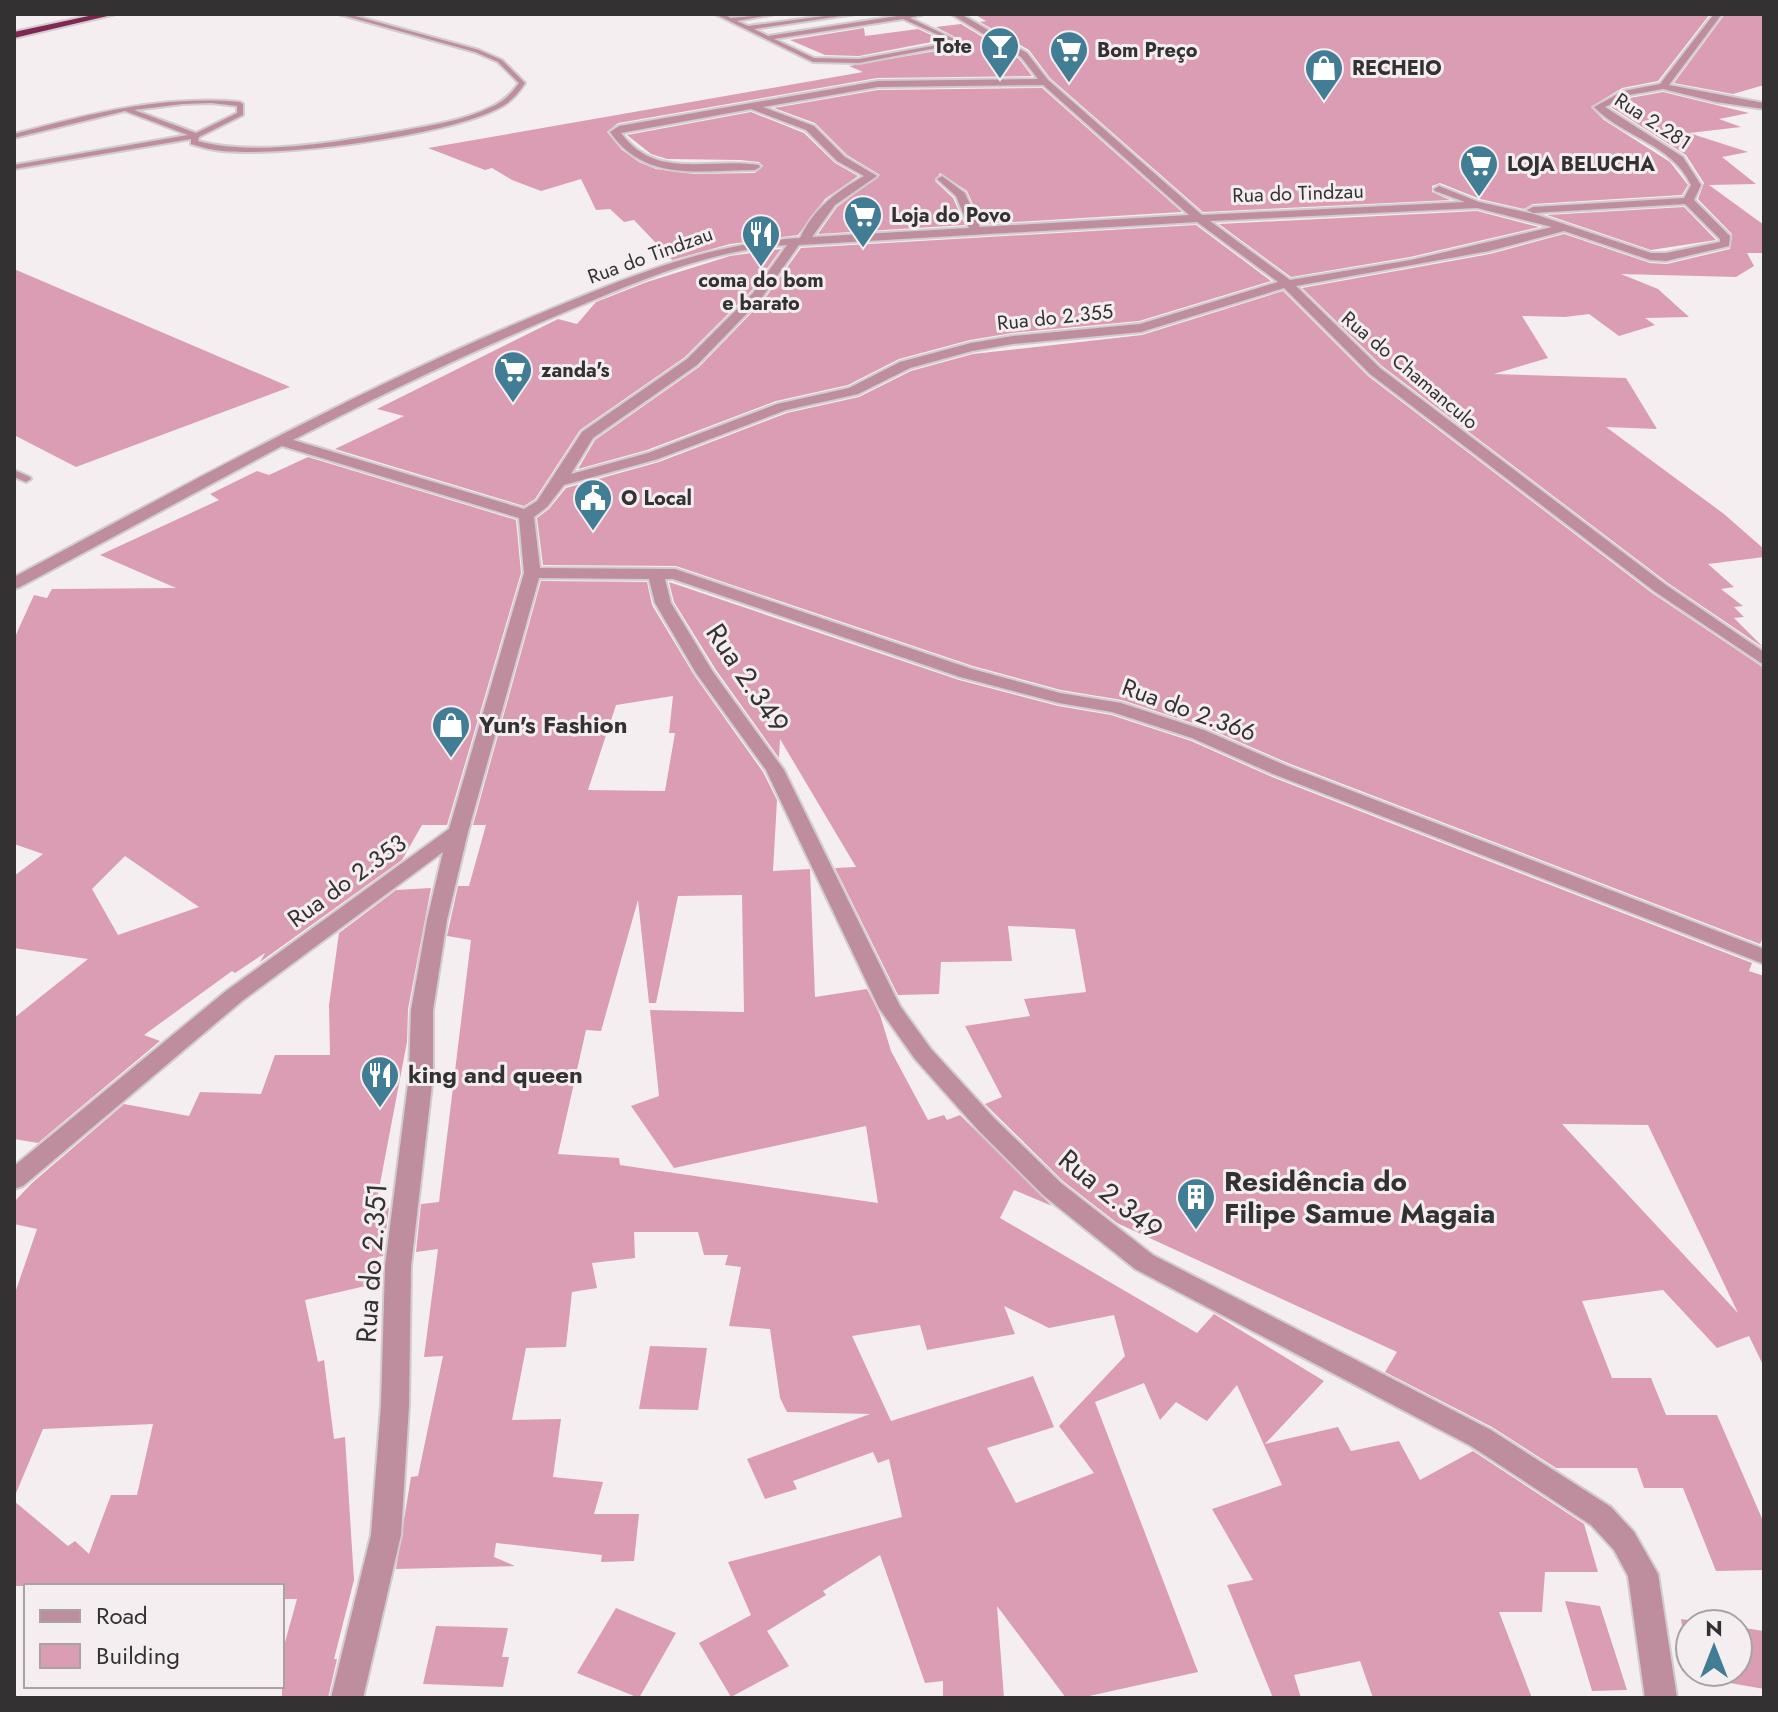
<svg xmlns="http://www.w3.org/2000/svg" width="1778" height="1712" font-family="Jost,sans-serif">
<rect width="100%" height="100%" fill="#f5eef0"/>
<path fill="#db9db4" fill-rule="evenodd" d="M974 14H1710L1658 81 1622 88 1591 107 1604 120 1670 162 1688 185 1682 195 1533 204 1524 209 1480 199 1440 183 1432 186V192L1450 200 1203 212 1050 78 1029 50 980 22 986 21Z
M1725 14H1764V85L1733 94 1674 83Z
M961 24 1019 59 1032 76 877 78 618 123 607 132 622 150 639 162 656 169 694 174 755 173 763 166 759 162 740 160 667 159 651 154 627 135 751 112 804 133 835 163 858 176 825 199 798 235 730 244 672 260 634 220 624 222 610 209 596 210 581 179 541 191 512 180 492 168 485 170 428 148 863 72 849 66 948 49 957 38 936 27Z
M864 28 865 36 918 29 942 40 859 56 825 55 790 40Z
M1042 88 1182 212 982 224 967 191 940 173 935 181 953 198 965 225 818 234 837 207 880 175 847 155 815 123 774 108 878 90Z
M1663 92 1749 113 1719 119 1741 127 1689 133 1748 152 1722 157 1756 184 1709 185 1764 225V253H1747L1754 266 1736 277 1621 274 1658 289 1689 317 1645 318 1655 325 1619 336 1589 314 1565 317 1522 316 1548 358 1494 374 1626 378 1657 429 1606 427 1724 514 1764 549V557L1708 564 1734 587 1721 589 1743 606 1734 607 1744 617 1734 618 1764 648 1668 583 1382 366 1302 288 1490 254 1564 234 1650 263 1667 264 1730 249 1732 234 1698 199 1704 183 1686 155 1611 107 1630 98Z
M1684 207 1716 240 1651 250 1547 215Z
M1477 211 1539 227 1410 257 1291 277 1219 224Z
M1196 225 1271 281 1139 321 1012 333 970 340 899 359 848 385 776 401 647 450 578 469 595 440 699 367 763 301 801 248Z
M781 249 751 291 685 357 580 430 535 499 524 506 335 449 404 416 377 409 558 319 577 324 596 302 647 282 730 256Z
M14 269 290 387 76 467 14 435Z
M1283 291 1368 376 1652 593 1764 668V936L1760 944 1288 763 1205 727 1122 700 1061 690 973 666 676 566 543 565 537 518 549 509 566 488 659 462 787 413 859 397 911 371 973 354 1142 335Z
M308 457 516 520 521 573 447 825H422L402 860 260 962 265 953 235 973 232 971 144 1035 160 1041 38 1143 14 1139V1018L88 959 14 948V876L43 854 14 844V639L34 595 47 598 52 589 176 588 100 555 219 500 210 494 257 471 269 475ZM125 856 199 907 118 935 92 889Z
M541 581 647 582 652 605 694 675 763 772 777 800 773 871 810 869 815 997 867 989 880 1015 891 1051 928 1120 944 1115 947 1120 960 1115 1052 1206 1014 1190 1000 1218 1197 1333 1214 1314 1324 1381 1265 1444 1338 1427 1351 1451 1399 1441 1420 1480 1473 1451 1584 1524 1598 1572H1545L1542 1612H1499L1532 1698H1373L1360 1661 1294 1675 1301 1698H1273L1227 1585 1253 1580 1212 1509 1282 1485 1237 1385 1207 1421 1176 1402 1160 1420 1144 1383 1095 1402 1198 1672 1080 1698H1066L997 1606 1004 1698H943V1681L925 1683 880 1555 823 1591 826 1595 767 1631 789 1666 731 1697 699 1643 751 1615 728 1562 902 1517 889 1459 878 1463 873 1452 793 1481 797 1489 765 1499 747 1459 870 1414 787 1412 780 1398 770 1329 729 1326 741 1267 725 1265 728 1255H704L698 1232H634L635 1258 592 1263 597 1288 572 1292 566 1347 526 1348 512 1420 561 1419 553 1477 603 1482 594 1514H639L634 1561 601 1562 602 1555 496 1543 494 1557 515 1566 396 1569 411 1477 418 1476 443 1356 424 1357 438 1249 416 1252 421 1204 439 1202 471 940 447 936 458 886H469L486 825H473ZM673 696 669 733H675L665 791 588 790 616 705ZM742 895 744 1012 650 1010 659 1096 631 1106 674 1168 866 1126 878 1203 620 1165 619 1158 558 1154 586 1030 601 1031 638 900 649 1003H656L678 896ZM1004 1306 1049 1328 1114 1315 1125 1356 1059 1426 1094 1473 1016 1503 987 1448 1054 1427 1033 1376 891 1421 852 1336 920 1325 927 1350 1015 1334Z
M669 582 959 680 1058 706 1111 715 1191 741 1272 777 1752 963 1749 971 1764 976V1367L1749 1336 1717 1348 1663 1290 1582 1301 1612 1378H1651L1666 1415H1717L1764 1523V1570L1716 1571 1683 1488H1644L1637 1468H1556L1492 1427 1385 1372 1397 1352 1117 1223 1063 1181 985 1104 1002 1097 965 1026 1030 1016 1024 999 1086 992 1075 929 1008 926 1012 961 941 962 939 994 898 995 835 868 856 867 780 739 779 758 716 670 674 602ZM1562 1124 1648 1125 1738 1313Z
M431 888 408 1009 407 1042 375 1210 389 1208 383 1256 377 1257 374 1284 305 1300 318 1362 324 1360 334 1439 345 1437 354 1580 334 1659H337L328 1698H282V1653L297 1599H282V1586H14V1501L68 1546 75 1541 89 1554 111 1495H137L153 1424 43 1429 14 1498V1296L37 1229 14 1224V1202L32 1183 124 1104 189 1116 200 1092 261 1094 275 1055H330L329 1005 339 933 396 890Z
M650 1346 707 1348 698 1410 639 1409Z
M1565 1601 1600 1606 1627 1690 1592 1691Z
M616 1608 676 1633 639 1698 577 1673Z
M1681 1619 1717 1624H1690V1672H1738V1627L1764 1631V1689L1690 1676Z
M436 1626 508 1628 502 1657H509L503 1687 423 1684Z"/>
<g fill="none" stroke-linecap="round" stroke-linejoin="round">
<defs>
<path id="service" d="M338 14H348L479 50 502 60 525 83C518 94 511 102 499 108 448 136 273 159 215 150 207 149 199 146 191 144V139L14 169V165L188 135 125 111 14 138V134C89 114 162 95 240 102L243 104V115L199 137 198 141C256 157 342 141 401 131 431 125 463 121 491 107 503 102 511 94 519 83L498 62 475 52ZM211 103 237 106V113L196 133 134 110 183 104Z
M715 14H723L731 18 775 14 737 21 748 26 839 14H855L754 29 768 36 910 14H924L910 18 954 39 947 46 859 63 813 62ZM903 19 947 39 943 44 859 59 814 58 774 39Z
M14 470 30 477 31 479 26 482 14 477Z"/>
<path id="minor" d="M951 14H961L1027 53 1048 80 1202 215 1465 202 1435 191 1434 189 1439 186 1479 202 1534 214 1651 253H1666L1720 242V239L1685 204 1533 213 1527 210 1533 207 1684 198 1691 185C1671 143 1624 138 1594 107L1623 91 1660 84 1714 14H1722L1669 85 1764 103V109L1716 102 1663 89 1629 95 1605 107 1683 157 1701 185 1694 200 1730 236 1729 246 1666 261 1650 260 1564 231 1489 251 1296 286 1380 368 1666 585 1764 652V665L1654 591 1370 374 1284 288 1141 332 1013 344 972 351 910 368 858 394 786 410 658 459 564 485 547 507 534 517 540 568 675 569 972 669 1060 693 1121 703 1204 730 1287 766 1764 949V964L1273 774 1192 738 1112 712 1059 703 960 677 673 579H665L671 603 713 672 784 770 900 1006 931 1049 995 1119 1061 1183 1153 1255 1491 1430 1611 1507 1634 1532 1658 1574 1677 1698H1645L1628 1576 1614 1550 1591 1525 1471 1446 1135 1269 1043 1195 979 1131 915 1059 879 1008 766 770 696 673 655 603 649 579 539 578 468 832 447 920 433 1010V1076L411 1266 409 1405 401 1535 363 1698H331L371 1535 381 1405 385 1266 409 1076 411 1010 427 920 443 852 242 1001 23 1186 14 1189V1166L226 991 449 829 524 573 519 518 282 446 20 587 14 589V577C185 485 355 391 534 316 621 280 705 243 800 238 814 208 836 192 864 176L837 161 806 130 751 109 621 133C656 181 708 157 759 165L760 167 755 170C700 170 645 183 610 132L619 126 878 81 1038 79 1021 57ZM1043 85 1189 215 980 227 965 193 942 176 937 179 956 196 969 228 812 237 835 205 877 176 845 157 814 126 763 107 878 87ZM1477 208 1552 227 1411 260 1290 280 1210 221ZM1197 222 1278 282 1140 324 1013 336 971 343 900 362 849 388 777 404 648 453 571 474 593 438 697 365 761 299 799 245ZM787 245 753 293 687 359 582 432 537 501 524 509 293 440C382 394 473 351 565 312 636 282 708 250 787 245Z"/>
<path id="trunk" d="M98 14H116L14 38V32Z"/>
</defs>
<use href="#service" stroke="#d2ccce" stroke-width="4"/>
<use href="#minor" stroke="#d2ccce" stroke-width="4"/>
<use href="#trunk" stroke="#d2ccce" stroke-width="4"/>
<use href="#service" fill="#be8e9f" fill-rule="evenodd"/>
<use href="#minor" fill="#be8e9f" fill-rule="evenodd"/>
<use href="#trunk" fill="#802752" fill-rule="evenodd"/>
</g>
<defs>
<symbol id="bar-pin" viewBox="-11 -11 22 30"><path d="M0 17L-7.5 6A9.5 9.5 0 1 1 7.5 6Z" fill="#417d95" stroke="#f5eef0"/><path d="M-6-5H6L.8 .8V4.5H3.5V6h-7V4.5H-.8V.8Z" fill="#fff"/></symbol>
<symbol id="supermarket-pin" viewBox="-11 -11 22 30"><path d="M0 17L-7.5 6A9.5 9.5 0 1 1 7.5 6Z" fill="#417d95" stroke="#f5eef0"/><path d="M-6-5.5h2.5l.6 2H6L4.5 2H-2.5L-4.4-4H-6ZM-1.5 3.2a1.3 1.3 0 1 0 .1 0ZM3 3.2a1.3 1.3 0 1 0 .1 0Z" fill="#fff"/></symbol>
<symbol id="shop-pin" viewBox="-11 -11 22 30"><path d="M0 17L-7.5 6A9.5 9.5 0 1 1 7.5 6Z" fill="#417d95" stroke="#f5eef0"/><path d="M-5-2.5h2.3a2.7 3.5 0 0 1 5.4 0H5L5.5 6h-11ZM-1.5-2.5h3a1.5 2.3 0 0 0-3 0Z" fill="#fff"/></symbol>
<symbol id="restaurant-pin" viewBox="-11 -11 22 30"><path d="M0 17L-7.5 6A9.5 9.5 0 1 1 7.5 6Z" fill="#417d95" stroke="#f5eef0"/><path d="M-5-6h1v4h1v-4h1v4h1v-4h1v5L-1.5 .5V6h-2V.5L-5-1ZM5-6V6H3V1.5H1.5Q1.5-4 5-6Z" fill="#fff"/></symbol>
<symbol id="civic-pin" viewBox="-11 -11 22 30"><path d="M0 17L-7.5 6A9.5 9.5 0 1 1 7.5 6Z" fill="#417d95" stroke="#f5eef0"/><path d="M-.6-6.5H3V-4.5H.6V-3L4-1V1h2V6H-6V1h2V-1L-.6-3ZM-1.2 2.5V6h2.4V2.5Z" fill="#fff"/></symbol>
<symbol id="building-pin" viewBox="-11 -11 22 30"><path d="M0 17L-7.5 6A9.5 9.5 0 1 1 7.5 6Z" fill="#417d95" stroke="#f5eef0"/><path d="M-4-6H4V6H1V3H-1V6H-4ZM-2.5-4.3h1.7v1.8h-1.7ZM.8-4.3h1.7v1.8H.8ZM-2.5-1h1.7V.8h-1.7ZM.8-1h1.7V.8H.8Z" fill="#fff"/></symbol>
</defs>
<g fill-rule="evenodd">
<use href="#bar-pin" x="978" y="24" width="44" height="60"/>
<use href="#supermarket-pin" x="1047" y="28" width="44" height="60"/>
<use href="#shop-pin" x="1302" y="46" width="44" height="60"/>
<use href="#supermarket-pin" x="1457" y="142" width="44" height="60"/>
<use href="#supermarket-pin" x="841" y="193" width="44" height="60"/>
<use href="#restaurant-pin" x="739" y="212" width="44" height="60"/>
<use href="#supermarket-pin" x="491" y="348" width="44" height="60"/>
<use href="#civic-pin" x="571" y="476" width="44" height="60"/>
<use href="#shop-pin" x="429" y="703" width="44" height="60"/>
<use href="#restaurant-pin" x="358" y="1053" width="44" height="60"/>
<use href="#building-pin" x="1174" y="1175" width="44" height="60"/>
</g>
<g text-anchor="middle" stroke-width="6" stroke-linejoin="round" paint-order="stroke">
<g font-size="20" font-weight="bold" fill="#343132" stroke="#f5eef0" text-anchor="start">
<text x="972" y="53" text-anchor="end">Tote</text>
<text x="1097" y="57">Bom Preço</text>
<text x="1352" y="75">RECHEIO</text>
<text x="1507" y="171">LOJA BELUCHA</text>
<text x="891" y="222">Loja do Povo</text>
<text x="761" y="287" text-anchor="middle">coma do bom<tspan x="761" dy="23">e barato</tspan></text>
<text x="541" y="377">zanda's</text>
<text x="621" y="505">O Local</text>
</g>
<g font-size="20" fill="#343132" stroke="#f5eef0">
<text transform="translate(1653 121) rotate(33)" y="7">Rua 2.281</text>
<text transform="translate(1298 193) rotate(-2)" y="7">Rua do Tindzau</text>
<text transform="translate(650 255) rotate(-20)" y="7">Rua do Tindzau</text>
<text transform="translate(1055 317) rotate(-6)" y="7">Rua do 2.355</text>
<text transform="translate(1410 370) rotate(40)" y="7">Rua do Chamanculo</text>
</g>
<g font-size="24" fill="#343132" stroke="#f5eef0">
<text transform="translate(1189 710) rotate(20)" y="8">Rua do 2.366</text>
<text transform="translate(347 881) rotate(-36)" y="8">Rua do 2.353</text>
</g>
<g font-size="24" font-weight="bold" fill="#343132" stroke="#f5eef0" text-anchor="start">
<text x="479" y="733">Yun's Fashion</text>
<text x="408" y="1083">king and queen</text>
</g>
<g font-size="28" fill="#343132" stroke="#f5eef0">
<text transform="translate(748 678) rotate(56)" y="10">Rua 2.349</text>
<text transform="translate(1111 1194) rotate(39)" y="10">Rua 2.349</text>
<text transform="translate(371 1263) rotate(-86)" y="10">Rua do 2.351</text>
</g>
<g font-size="28" font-weight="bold" fill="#343132" stroke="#f5eef0" text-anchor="start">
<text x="1224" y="1191">Residência do<tspan x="1224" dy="32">Filipe Samue Magaia</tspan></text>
</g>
</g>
<rect width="1778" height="1712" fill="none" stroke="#343132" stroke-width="32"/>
<rect x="24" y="1584" width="260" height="104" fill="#f5eef0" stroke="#a8a2a4" stroke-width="2"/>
<rect x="40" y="1610" width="40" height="12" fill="#be8e9f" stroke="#a8a2a4" stroke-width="2"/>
<text x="96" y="1624" font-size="24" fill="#343132">Road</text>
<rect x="40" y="1644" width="40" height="24" fill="#db9db4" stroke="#a8a2a4" stroke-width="2"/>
<text x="96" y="1664" font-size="24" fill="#343132">Building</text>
<g transform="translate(1714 1648)"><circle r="38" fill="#f5eef0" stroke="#a8a2a4" stroke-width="2"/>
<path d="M0-6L14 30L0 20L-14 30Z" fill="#417d95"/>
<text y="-12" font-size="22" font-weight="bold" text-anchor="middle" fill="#343132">N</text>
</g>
</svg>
